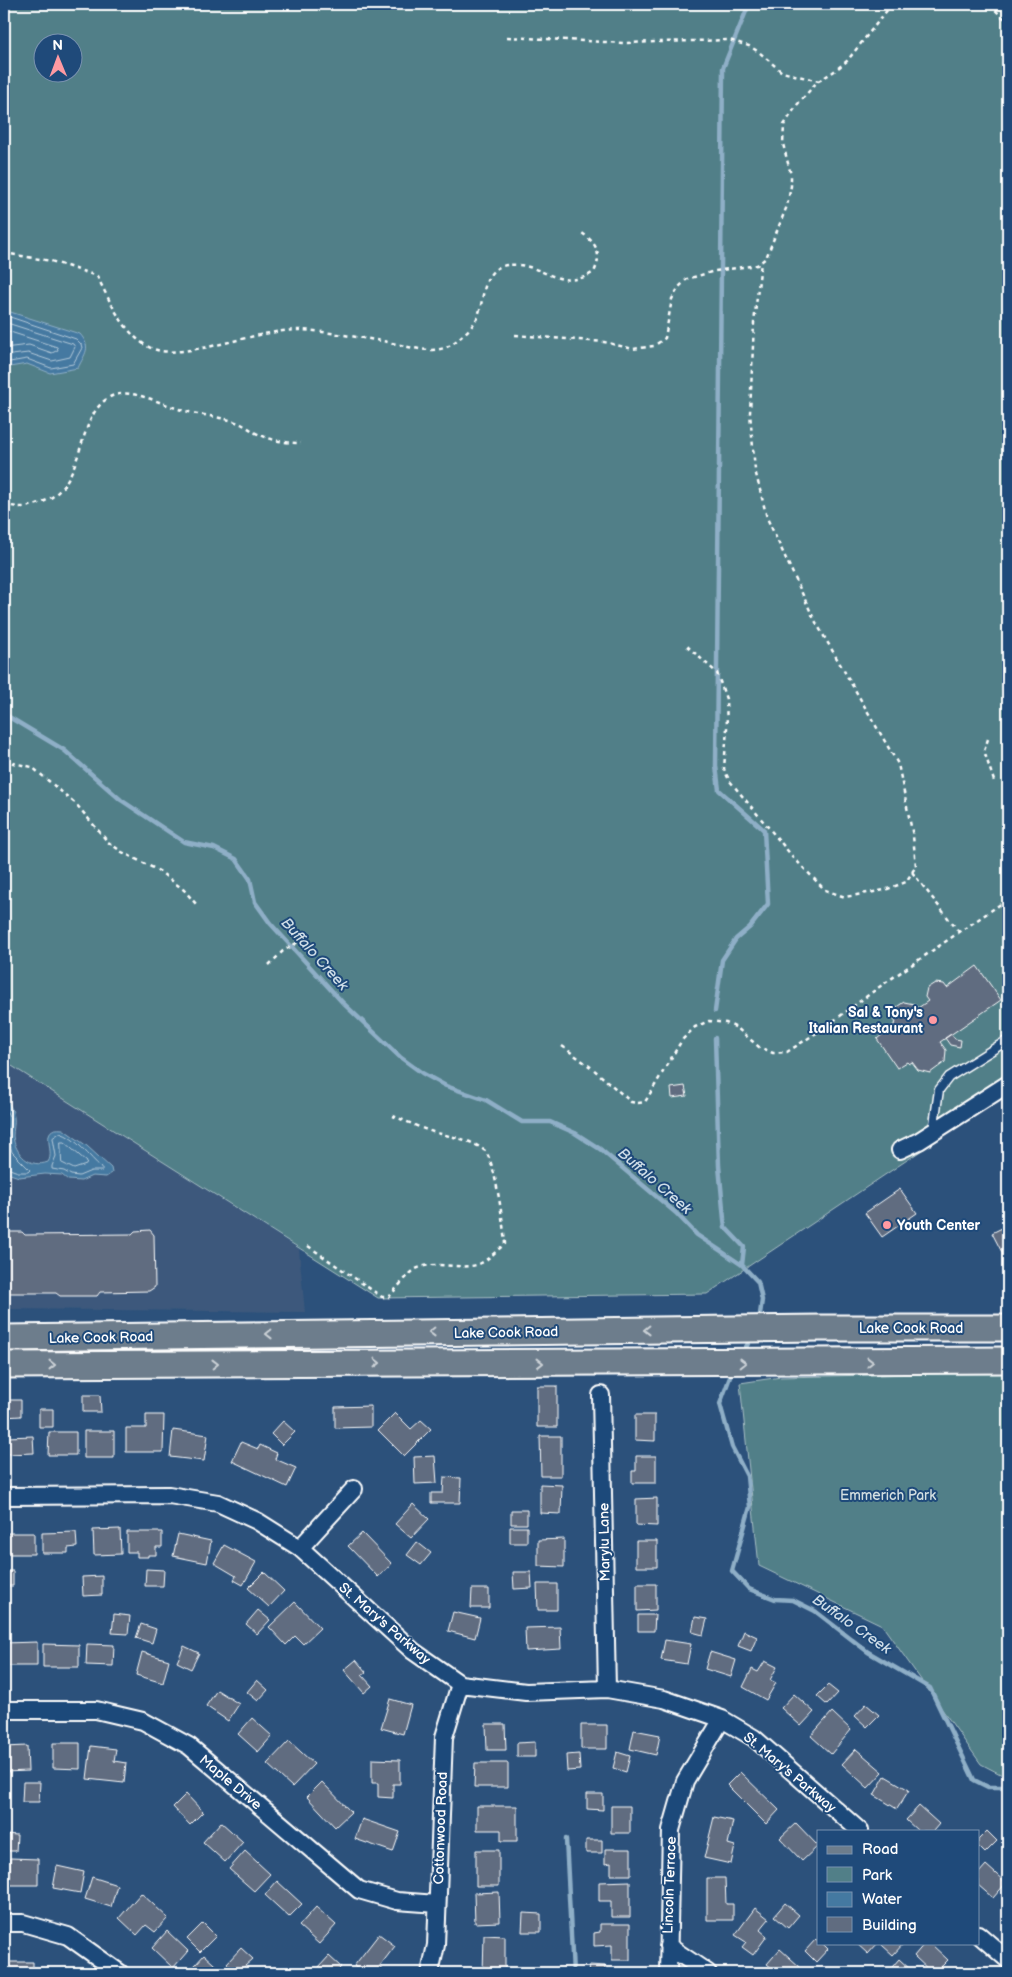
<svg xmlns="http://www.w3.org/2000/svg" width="1012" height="1977" font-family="'Balsamiq Sans',sans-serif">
<rect width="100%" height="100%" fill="#2c517b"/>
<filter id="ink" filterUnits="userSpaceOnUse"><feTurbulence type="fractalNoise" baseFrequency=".02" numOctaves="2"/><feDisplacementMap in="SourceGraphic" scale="10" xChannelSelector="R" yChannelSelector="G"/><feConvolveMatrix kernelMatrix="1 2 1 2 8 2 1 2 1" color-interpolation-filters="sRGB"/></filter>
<g filter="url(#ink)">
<path fill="#3c597c" d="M4 1060 299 1249 305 1312 4 1309Z"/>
<path fill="#517f88" stroke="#a8bfc4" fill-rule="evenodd" d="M4 4H1008V1075L934 1142 707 1294 378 1298 4 1061ZM42 42H72V72H42Z
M1008 1372V1778L981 1764 882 1625 759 1566 740 1383 781 1377Z"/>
<path fill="#4479a1" stroke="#8fafc7" d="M4 310 80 334C92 348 85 353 78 368L50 373 27 364 4 368Z
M4 1096C8 1102 13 1109 14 1117 15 1123 13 1130 13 1136 15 1154 30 1169 48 1162 56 1151 37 1126 63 1129L87 1146 111 1168 112 1173 106 1177 92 1176 81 1181 68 1180 62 1175 45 1174 19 1177 4 1172Z"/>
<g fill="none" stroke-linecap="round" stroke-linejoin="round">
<path stroke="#b4c9d9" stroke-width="1" d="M4 315 76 339 81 344 82 348 73 364 51 368 27 359 4 363
M4 322 73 344 75 347 70 357 52 361 28 353 4 356
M4 330 57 347 58 350 52 353 29 345 4 348
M4 1106 10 1118 8 1137 12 1152 30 1170 28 1172H18L4 1167
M60 1133C77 1138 89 1157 102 1168V1171H91L79 1176 71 1175 64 1171 52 1169V1166L56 1156 53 1138Z
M61 1142H64L87 1162 86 1165 74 1169 62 1163Z"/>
<path stroke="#8fafc7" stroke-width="4.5" d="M4 714 64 750 121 800 184 842 214 848 236 859 250 879 255 902 270 923 343 1003 400 1057 422 1073 446 1086 486 1100 522 1122H550L575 1133 600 1149 676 1213 697 1235 742 1265 758 1282 762 1300 759 1321
M715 1011 722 960 736 939 750 927 768 904 764 830 719 790 716 766 723 68 749 4
M715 1038 719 1166 724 1219 725 1227 744 1247 742 1265
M743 1352 752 1337
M733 1369 720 1404 732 1447 747 1476 750 1507 732 1571 749 1589 775 1599 793 1600 815 1611 868 1652 930 1688 974 1780 988 1787H1008
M566 1839 573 1973"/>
</g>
<path fill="#606c80" stroke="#fff" d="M977 966 1001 1000 940 1042 946 1050 945 1062 930 1073 918 1070 912 1062 909 1064 907 1062 897 1068 877 1039 896 1023 893 1018 895 1008 904 1002 914 1004 918 1008 928 1001 925 997 927 988 935 983 944 984 947 988Z
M951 1034 955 1039 961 1040 960 1047 950 1045 945 1038Z
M685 1086 687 1096 672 1098 671 1088Z
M900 1189 917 1213 882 1237 865 1213Z
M1008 1225V1264L992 1233Z
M150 1230 154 1235 155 1287 149 1291 100 1292 97 1296H60L56 1293H4V1236L8 1232H22L25 1235 132 1234 135 1231Z
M537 1386H557V1427H537Z
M83 1395H100L101 1412H83Z
M4 1400H21V1416L4 1417Z
M371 1406V1427L335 1428V1407Z
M39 1409H53V1427H39Z
M395 1413 411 1429 421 1420 431 1429 404 1456 378 1430Z
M146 1415H164L163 1452H126V1428H146Z
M635 1415H655V1441L635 1440Z
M283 1421 295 1432 282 1445 271 1434Z
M173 1430 208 1435 204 1461 170 1457Z
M84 1431H114V1458H84Z
M49 1432H76V1455H48Z
M33 1436 34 1453 7 1454V1437Z
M540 1436H561V1476H541Z
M241 1442 258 1449 260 1445 277 1453 275 1459 296 1468 287 1487 232 1461Z
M435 1456 437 1483 415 1484 414 1457Z
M636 1456H656V1483H632V1471H636Z
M444 1477 461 1478 460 1503H431V1493H443Z
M540 1484 562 1485 561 1514 540 1513Z
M657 1498V1526L636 1525V1499Z
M413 1504 429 1519 411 1538 395 1524Z
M511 1510H527V1524H511Z
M510 1527H527V1543H510Z
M120 1529 121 1554 94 1555 93 1530Z
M76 1532 77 1547 68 1548V1553H42V1533Z
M127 1532H162V1547H156V1555H148V1557H137V1552H127Z
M8 1533H34V1554H8Z
M362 1533 392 1564 378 1577 348 1546Z
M178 1534 211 1541 207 1563 173 1556Z
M564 1539V1567L538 1566V1540Z
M636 1541H657V1567H636Z
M417 1542 431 1553 421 1565 407 1555Z
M224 1545 256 1562 243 1585 234 1580 236 1576 214 1563Z
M146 1569 164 1570 163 1586H145Z
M4 1571H13V1586H4Z
M264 1572 284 1591 269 1607 248 1588Z
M513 1572H531L532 1588 514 1589Z
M102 1576V1595L83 1596 82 1577Z
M537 1584H557V1610H538Z
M637 1584H656V1610L637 1611Z
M472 1589H489V1608H471Z
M295 1602 320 1628 303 1644 295 1636 286 1645 269 1627Z
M258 1610 270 1620 257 1634 246 1624Z
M453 1612 480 1618 475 1638 448 1631Z
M114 1614 130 1616 128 1634 112 1633Z
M638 1615H655L654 1631H638Z
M695 1617 707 1619 703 1635 692 1632Z
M141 1624 156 1629 152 1643 136 1638Z
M560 1627 561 1649 526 1651 525 1628Z
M744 1631 757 1637 751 1651 738 1646Z
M665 1640 691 1644 687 1664 661 1660Z
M37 1642V1666H4V1643Z
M43 1644 79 1645V1667H43Z
M87 1644 114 1645 113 1666 86 1665Z
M184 1646 199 1653 191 1669 177 1662Z
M142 1652 169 1660 163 1683 136 1675Z
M710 1652 736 1660 731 1677 705 1669Z
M356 1660 366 1672 362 1675 372 1686 364 1693 344 1670Z
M765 1661 777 1667 770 1680 776 1683 766 1700 743 1687 752 1669 758 1672Z
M257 1680 268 1690 258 1701 247 1692Z
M828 1685 838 1693 827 1705 817 1696Z
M217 1690 239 1704 228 1721 206 1706Z
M794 1694 814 1712 801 1726 781 1708Z
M390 1699 411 1705 403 1734 381 1728Z
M866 1704 879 1715 867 1727 855 1716Z
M832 1712 851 1730 831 1754 811 1736Z
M252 1718 272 1736 258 1752 238 1734Z
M486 1724H505L506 1750H487Z
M581 1725H607V1749H581Z
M634 1730 660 1735 656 1755 630 1749Z
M289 1741 314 1764 292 1787 267 1764Z
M535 1742V1757H517V1743Z
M53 1743H80V1769L53 1768Z
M27 1746 28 1771 4 1772V1747Z
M91 1746 116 1749 114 1761 126 1763 124 1783 87 1779Z
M856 1749 883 1772 868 1788 842 1764Z
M617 1752 630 1756 626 1772 613 1768Z
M579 1754 580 1770 567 1771 566 1755Z
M372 1759 400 1760V1784H393V1798L378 1797V1783H372Z
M475 1763H508V1787H474Z
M740 1772 779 1810 766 1824 727 1785Z
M885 1776 909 1790 897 1809 874 1795Z
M23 1782H40L39 1802H22Z
M322 1782 351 1812 335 1827 307 1797Z
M186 1794 203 1812 190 1825 173 1807Z
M587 1794H603V1810L587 1809Z
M477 1806H517V1841H501V1830H477Z
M611 1806H630V1833H611Z
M919 1806 939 1824 933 1831H918L906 1820Z
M714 1817 733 1821 728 1844 735 1846 731 1864 704 1858Z
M362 1819 400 1832 393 1852 355 1839Z
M221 1822 243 1842 225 1862 203 1842Z
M796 1823 818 1846 802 1861 780 1838Z
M987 1831 997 1841 985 1853 978 1846V1840Z
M4 1834 17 1835 16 1851H4Z
M586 1840H602V1853H586Z
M605 1849H631V1875H611V1863L605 1864Z
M476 1850H499V1886H476Z
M245 1851 270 1874 254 1891 229 1869Z
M10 1858 38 1859V1885H10Z
M986 1865 1006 1883 993 1898 978 1885V1874Z
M57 1866 84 1872 80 1893 53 1888Z
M92 1877 117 1885 111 1907 85 1899Z
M707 1878H725L726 1904H733V1920H707Z
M277 1881 302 1904 289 1917 265 1895Z
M630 1881V1917H611V1901H599V1882Z
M499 1892 500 1922 475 1923 474 1893Z
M141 1893 168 1918 155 1932 146 1925 137 1935 119 1918Z
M785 1903 799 1915 788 1928 774 1916Z
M316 1907 336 1925 319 1944 299 1926Z
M755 1908 769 1919 760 1930 767 1936 753 1955 742 1947 746 1942 735 1935Z
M523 1913 541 1914V1932H522Z
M203 1923 216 1936 200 1952 187 1939Z
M600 1924H630V1960H612V1945L594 1946V1933L600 1932Z
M167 1931 188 1951 173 1968 152 1948Z
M379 1934 395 1946 379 1967 386 1973H363L354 1966Z
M484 1935 505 1936V1973H483Z
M816 1939 818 1943H822L828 1949 816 1962 805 1951Z
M856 1943H878L868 1954Z
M884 1943H904L893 1955 882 1945Z
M925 1943H930L948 1960 935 1973H932L914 1956Z
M241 1948 253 1959 237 1973 227 1963Z
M780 1949 800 1967 795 1973H778L767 1964Z
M204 1955 224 1973H188Z
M329 1956 341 1967 335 1973H326L319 1967Z
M899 1959 912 1971 910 1973H887Z
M4 1962H33V1973H4Z
M589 1965 605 1966V1973H588Z"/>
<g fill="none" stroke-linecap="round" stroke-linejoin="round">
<defs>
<path id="lane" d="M933 1131 939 1090 949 1077 1008 1040"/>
<path id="street" d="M900 1150 919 1141 1008 1084
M601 1395 607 1689
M4 1496 169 1495 218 1503 257 1521 300 1548 413 1651 460 1684 526 1692 607 1689 664 1699 722 1719 754 1738 860 1831
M300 1548 354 1489
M4 1710H96L143 1721 189 1746 359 1890 397 1901 437 1904
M4 1923H23L68 1936 120 1973
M978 1934 1008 1960
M668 1946 708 1973
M430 1973 436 1945 444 1737 460 1684
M668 1973 671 1830 685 1781 722 1719"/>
<path id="primary" d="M4 1338 821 1328H1008
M4 1365 1008 1360"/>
</defs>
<use href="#lane" stroke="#fff" stroke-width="11"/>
<use href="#street" stroke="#fff" stroke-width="20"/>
<use href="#primary" stroke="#fff" stroke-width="29"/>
<path stroke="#fff" stroke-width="2.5" stroke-dasharray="4 4" stroke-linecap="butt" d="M943 4 962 7 969 4
M981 4 994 9 1008 22
M507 37 624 43 729 40 749 46 759 52 782 72 819 81
M4 253 51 261 97 276C109 300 128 343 157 350 171 354 189 350 203 348 233 342 273 329 303 330 329 332 356 337 382 341 402 344 429 356 449 346 456 342 473 327 476 320 486 302 479 268 508 265 542 261 559 294 594 272 603 253 596 242 579 231
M515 335 604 342 633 349 654 346 665 338 672 299 679 287 687 279 715 271 757 265 766 258 787 206 791 186V175L783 144 784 125 797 105 817 82 833 72 847 61 892 4
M4 504C16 508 25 508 37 504 89 489 73 414 112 396 117 394 125 393 131 394 151 397 169 407 189 412 205 416 225 417 241 424 245 426 250 429 254 432 270 440 283 443 301 443
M687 646 717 673 726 699 727 728 724 769 729 780 792 856 825 890 845 897 885 890 906 882 916 866 913 836 898 764 814 619 767 518 755 470 750 413 754 323 761 262
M988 739 984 751 995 784
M4 761 32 767 76 804 108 842 122 852 159 871 184 890 196 904
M912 872 959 932
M269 965 283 951 300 941
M562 1046 592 1068 631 1102 638 1103 645 1102 682 1040 695 1027 709 1021 726 1023 737 1028 759 1047 773 1053 787 1052 824 1028 882 985 1008 899
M308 1246 382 1297H389C395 1290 410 1272 416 1269 435 1259 464 1272 481 1263 489 1259 497 1250 505 1244 504 1228 495 1158 484 1150 468 1138 451 1137 433 1132 420 1128 406 1121 393 1116"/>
<use href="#lane" stroke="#1f4a7a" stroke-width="8"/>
<use href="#street" stroke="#1f4a7a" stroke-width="16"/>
<use href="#primary" stroke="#6d7d8c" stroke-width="25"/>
</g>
<defs><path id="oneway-chevron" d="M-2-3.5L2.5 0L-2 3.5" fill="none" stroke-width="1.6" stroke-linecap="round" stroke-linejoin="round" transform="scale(1.25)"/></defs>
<g stroke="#ccd2d7">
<use href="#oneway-chevron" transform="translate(647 1330) rotate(179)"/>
<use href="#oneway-chevron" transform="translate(432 1332) rotate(179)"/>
<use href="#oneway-chevron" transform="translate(269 1334) rotate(179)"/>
<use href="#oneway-chevron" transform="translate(870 1362) rotate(-1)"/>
<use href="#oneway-chevron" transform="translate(377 1363)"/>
<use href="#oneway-chevron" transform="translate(540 1363)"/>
<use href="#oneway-chevron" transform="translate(743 1363) rotate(-1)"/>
<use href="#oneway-chevron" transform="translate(215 1364) rotate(-1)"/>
<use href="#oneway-chevron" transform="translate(52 1365)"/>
</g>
</g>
<g fill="#ff9aa2" stroke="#1f4a7a" stroke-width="2">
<circle cx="933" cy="1020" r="5"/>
<circle cx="887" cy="1225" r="5"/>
</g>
<g text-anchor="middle" stroke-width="4" stroke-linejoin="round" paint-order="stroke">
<g font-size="14" font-weight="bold" fill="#fff" stroke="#1f4a7a" text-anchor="end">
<text x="923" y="1017">Sal &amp; Tony's<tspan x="923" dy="16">Italian Restaurant</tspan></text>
<text x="897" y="1230" text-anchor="start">Youth Center</text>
</g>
<g font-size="14" fill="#fff" stroke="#1f4a7a">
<text x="911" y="1333">Lake Cook Road</text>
<text transform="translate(506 1332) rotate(-1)" y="5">Lake Cook Road</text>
<text transform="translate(101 1337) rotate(-1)" y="5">Lake Cook Road</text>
<text transform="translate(604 1542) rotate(-91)" y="5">Marylu Lane</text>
<text transform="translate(385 1623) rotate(41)" y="5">St. Mary's Parkway</text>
<text transform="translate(790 1772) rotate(40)" y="5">St. Mary's Parkway</text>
<text transform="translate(231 1782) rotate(40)" y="5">Maple Drive</text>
<text transform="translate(440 1828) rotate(-88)" y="5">Cottonwood Road</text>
<text transform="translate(669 1885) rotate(-88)" y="5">Lincoln Terrace</text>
</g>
<g font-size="14" fill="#d4dfe1" stroke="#1f4a7a">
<text x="888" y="1500">Emmerich Park</text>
</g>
<g font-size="15" font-style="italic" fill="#d0dee8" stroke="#1f4a7a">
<text transform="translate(315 954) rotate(48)" y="5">Buffalo Creek</text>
<text transform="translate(655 1181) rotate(41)" y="5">Buffalo Creek</text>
<text transform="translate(852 1624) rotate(35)" y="5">Buffalo Creek</text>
</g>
</g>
<rect width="1012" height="1977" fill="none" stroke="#1f4a7a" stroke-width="20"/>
<rect x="10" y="10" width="992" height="1957" fill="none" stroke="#fff" stroke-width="2" filter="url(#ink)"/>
<rect x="817" y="1830" width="162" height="115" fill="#1f4a7a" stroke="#7992af"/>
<rect x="827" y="1846" width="25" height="8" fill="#6d7d8c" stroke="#7992af"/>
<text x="862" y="1854" font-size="15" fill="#ffffff">Road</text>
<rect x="827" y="1867" width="25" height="15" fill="#517f88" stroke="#7992af"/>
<text x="862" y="1880" font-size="15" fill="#ffffff">Park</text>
<rect x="827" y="1892" width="25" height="15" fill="#4479a1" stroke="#7992af"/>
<text x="862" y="1904" font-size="15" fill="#ffffff">Water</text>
<rect x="827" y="1917" width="25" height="15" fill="#606c80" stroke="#7992af"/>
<text x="862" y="1930" font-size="15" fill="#ffffff">Building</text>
<g transform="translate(58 58) rotate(359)"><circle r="24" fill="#1f4a7a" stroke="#7992af"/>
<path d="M0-4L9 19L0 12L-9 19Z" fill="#ff9aa2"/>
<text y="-8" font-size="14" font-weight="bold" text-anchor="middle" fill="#ffffff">N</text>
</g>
</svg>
